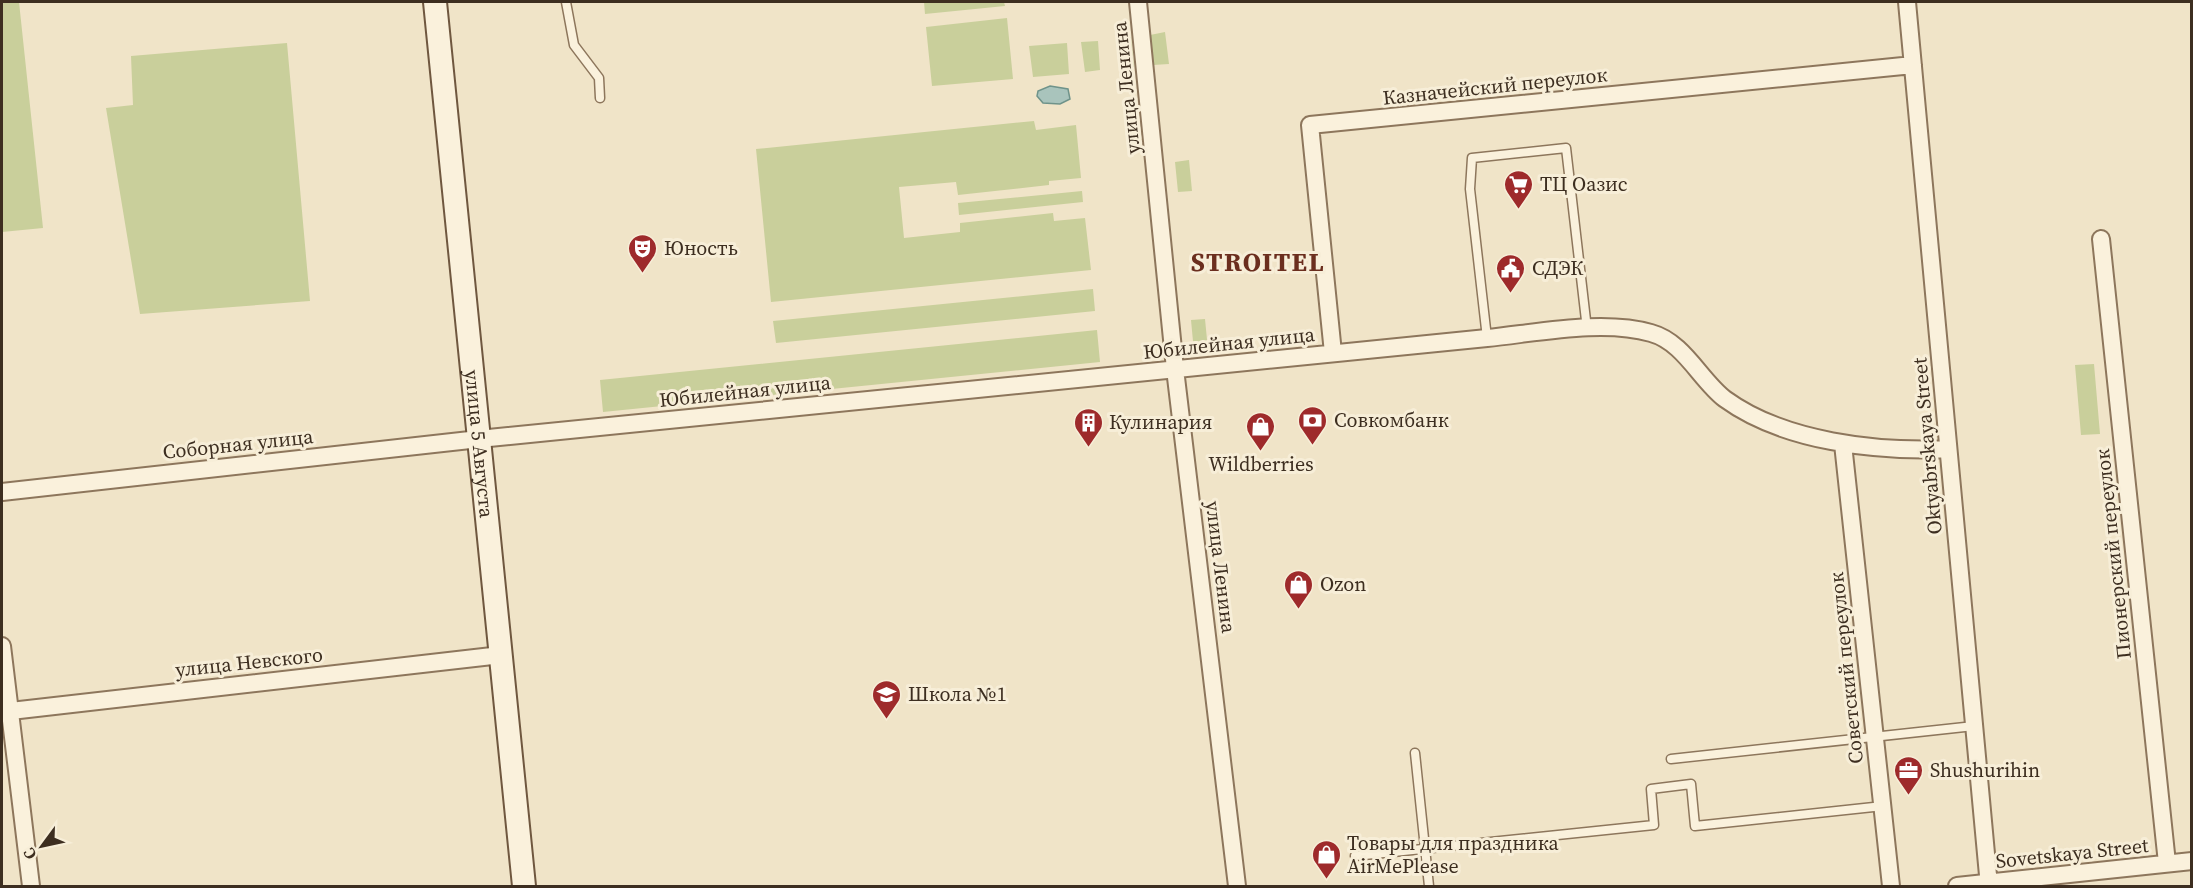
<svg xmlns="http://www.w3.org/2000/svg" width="2193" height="888" font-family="'Source Serif 4',serif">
<rect width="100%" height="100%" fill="#f0e4c8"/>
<path fill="#c9cf9b" d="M2 2H19L43 228 2 232Z
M924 2H1004L1005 6 925 14Z
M1007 18 1013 79 932 86 926 27Z
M1165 32 1169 64 1153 65 1150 35Z
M1131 37 1134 67 1119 69 1116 38Z
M1098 41 1100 70 1085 72 1081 42Z
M287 43 310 301 140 314 106 108 133 105 131 56Z
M1067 43 1069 74 1033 77 1029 46Z
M1034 121 1036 130 1076 125 1081 178 1049 181V185L958 195 956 182 899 187 904 238 960 232V223L1053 213 1054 221 1085 218 1091 270 771 302 756 149Z
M1189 160 1192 191 1178 192 1175 162Z
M1082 191 1083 202 959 215 958 203Z
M1093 289 1095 311 776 343 773 321Z
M1205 319 1208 350 1194 352 1191 320Z
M1097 330 1100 362 603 412 600 380Z
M2094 364 2100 434 2081 435 2075 365Z"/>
<path fill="#a9c4bc" stroke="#6f938a" stroke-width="1.5" d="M1050 86 1068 89 1070 99 1060 104 1043 103 1037 96 1038 91Z"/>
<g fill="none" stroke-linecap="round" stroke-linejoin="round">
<defs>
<path id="lane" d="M566 2 574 45 599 78 600 98
M1487 338 1470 189 1472 158 1566 148 1587 329
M1415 753 1429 886
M1671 759 1974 726
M1355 856 1654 825 1651 789 1691 784 1695 826 1883 806"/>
<path id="street" d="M1138 2 1175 369 1237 886
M1907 2 1989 886
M2101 239 2167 863
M1333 353 1310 125 1913 65
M1843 444 1891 886
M2 492 479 439 1487 338C1537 333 1603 319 1651 333 1684 342 1700 380 1725 399 1784 442 1877 452 1948 449
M2 646 31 886
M2 712 501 655
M1957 886 2192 861"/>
<g id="secondary">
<path id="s1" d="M435 2 524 886"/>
</g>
</defs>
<use href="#lane" stroke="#8d765c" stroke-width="11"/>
<use href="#street" stroke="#8d765c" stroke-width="20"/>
<use href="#secondary" stroke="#6f573f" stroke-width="26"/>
<use href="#lane" stroke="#faf1dc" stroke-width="8"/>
<use href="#street" stroke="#faf1dc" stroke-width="16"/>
<use href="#secondary" stroke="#faf1dc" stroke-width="22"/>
</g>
<defs>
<symbol id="supermarket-pin" viewBox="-11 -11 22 30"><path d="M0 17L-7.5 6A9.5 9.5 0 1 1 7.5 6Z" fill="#9e2a2b" stroke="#f7eed8"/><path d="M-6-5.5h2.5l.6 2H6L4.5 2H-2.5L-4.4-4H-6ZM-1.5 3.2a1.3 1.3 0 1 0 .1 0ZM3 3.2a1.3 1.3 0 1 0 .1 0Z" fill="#fff"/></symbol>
<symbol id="theatre-pin" viewBox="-11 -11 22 30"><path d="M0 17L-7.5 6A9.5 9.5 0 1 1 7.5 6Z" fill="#9e2a2b" stroke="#f7eed8"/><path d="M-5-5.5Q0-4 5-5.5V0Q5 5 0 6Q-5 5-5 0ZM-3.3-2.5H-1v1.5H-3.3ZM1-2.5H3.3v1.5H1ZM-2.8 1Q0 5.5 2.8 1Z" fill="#fff"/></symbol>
<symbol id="civic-pin" viewBox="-11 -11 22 30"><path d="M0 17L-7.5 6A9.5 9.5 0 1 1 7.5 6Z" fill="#9e2a2b" stroke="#f7eed8"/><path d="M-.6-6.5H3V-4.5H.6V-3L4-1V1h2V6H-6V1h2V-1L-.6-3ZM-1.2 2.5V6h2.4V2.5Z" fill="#fff"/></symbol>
<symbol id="bank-pin" viewBox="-11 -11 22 30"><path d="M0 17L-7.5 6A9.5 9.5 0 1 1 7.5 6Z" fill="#9e2a2b" stroke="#f7eed8"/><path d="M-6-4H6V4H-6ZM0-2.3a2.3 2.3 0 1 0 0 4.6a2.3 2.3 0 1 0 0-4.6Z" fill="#fff"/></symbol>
<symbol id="building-pin" viewBox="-11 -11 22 30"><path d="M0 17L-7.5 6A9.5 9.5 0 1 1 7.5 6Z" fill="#9e2a2b" stroke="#f7eed8"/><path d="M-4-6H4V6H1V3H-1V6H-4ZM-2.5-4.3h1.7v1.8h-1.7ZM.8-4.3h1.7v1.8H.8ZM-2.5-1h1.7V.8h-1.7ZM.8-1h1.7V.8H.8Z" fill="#fff"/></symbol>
<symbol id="shop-pin" viewBox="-11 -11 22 30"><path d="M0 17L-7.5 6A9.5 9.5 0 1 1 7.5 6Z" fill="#9e2a2b" stroke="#f7eed8"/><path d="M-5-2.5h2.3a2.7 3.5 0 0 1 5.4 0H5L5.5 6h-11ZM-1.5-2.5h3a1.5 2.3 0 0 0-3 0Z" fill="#fff"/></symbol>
<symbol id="school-pin" viewBox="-11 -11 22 30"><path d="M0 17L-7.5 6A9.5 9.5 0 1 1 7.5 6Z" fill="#9e2a2b" stroke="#f7eed8"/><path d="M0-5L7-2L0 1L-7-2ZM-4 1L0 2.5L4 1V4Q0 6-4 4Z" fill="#fff"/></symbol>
<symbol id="office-pin" viewBox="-11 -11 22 30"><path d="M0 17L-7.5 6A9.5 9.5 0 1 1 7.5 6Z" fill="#9e2a2b" stroke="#f7eed8"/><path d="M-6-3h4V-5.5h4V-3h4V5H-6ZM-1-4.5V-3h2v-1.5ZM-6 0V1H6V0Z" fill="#fff"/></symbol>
</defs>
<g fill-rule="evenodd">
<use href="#supermarket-pin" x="1502" y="168" width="33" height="45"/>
<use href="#theatre-pin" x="626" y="232" width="33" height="45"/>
<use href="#civic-pin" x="1494" y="252" width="33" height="45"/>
<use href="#bank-pin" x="1296" y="404" width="33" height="45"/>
<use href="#building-pin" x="1072" y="406" width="33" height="45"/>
<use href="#shop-pin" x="1244" y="410" width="33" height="45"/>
<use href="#shop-pin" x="1282" y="568" width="33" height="45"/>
<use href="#school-pin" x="870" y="678" width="33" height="45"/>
<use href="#office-pin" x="1892" y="754" width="33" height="45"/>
<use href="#shop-pin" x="1310" y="838" width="33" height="45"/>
</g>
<g text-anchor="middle" stroke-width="6" stroke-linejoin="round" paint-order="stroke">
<g font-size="20" fill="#3d2e20" stroke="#f7eed8">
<text transform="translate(1495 86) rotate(-6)" y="7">Казначейский переулок</text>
<text transform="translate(1126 88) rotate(-96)" y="7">улица Ленина</text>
<text transform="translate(1229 343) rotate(-6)" y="7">Юбилейная улица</text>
<text transform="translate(745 391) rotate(-6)" y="7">Юбилейная улица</text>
<text transform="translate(238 444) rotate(-6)" y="7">Соборная улица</text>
<text dy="7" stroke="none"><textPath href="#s1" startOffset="444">улица 5 Августа</textPath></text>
<text transform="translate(1927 446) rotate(-95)" y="7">Oktyabrskaya Street</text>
<text transform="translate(2113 554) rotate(-96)" y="7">Пионерский переулок</text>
<text transform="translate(1221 567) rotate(83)" y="7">улица Ленина</text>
<text transform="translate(249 662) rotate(-6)" y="7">улица Невского</text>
<text transform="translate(1846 668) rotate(-96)" y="7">Советский переулок</text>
<text transform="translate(2072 853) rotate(-6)" y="7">Sovetskaya Street</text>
</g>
<g font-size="20" fill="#3d2e20" stroke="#f7eed8" text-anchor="start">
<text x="1540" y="191">ТЦ Оазис</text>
<text x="664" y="255">Юность</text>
<text x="1532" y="275">СДЭК</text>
<text x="1334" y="427">Совкомбанк</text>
<text x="1109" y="429">Кулинария</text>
<text x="1261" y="471" text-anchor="middle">Wildberries</text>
<text x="1320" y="591">Ozon</text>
<text x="908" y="701">Школа №1</text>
<text x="1930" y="777">Shushurihin</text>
<text x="1347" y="850">Товары для праздника<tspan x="1347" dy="23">AirMePlease</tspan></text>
</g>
<g font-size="26" font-weight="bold" letter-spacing="1.5" fill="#6b2e1e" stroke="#f7eed8">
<text x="1258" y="271">STROITEL</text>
</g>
</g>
<rect width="2193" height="888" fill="none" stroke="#3d2e20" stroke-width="6"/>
<g transform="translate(42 846) rotate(237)" stroke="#f7eed8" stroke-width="4.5" paint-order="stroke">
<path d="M0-4.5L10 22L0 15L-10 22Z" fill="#3d2e20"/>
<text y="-9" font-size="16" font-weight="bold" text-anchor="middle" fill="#3d2e20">С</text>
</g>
</svg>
